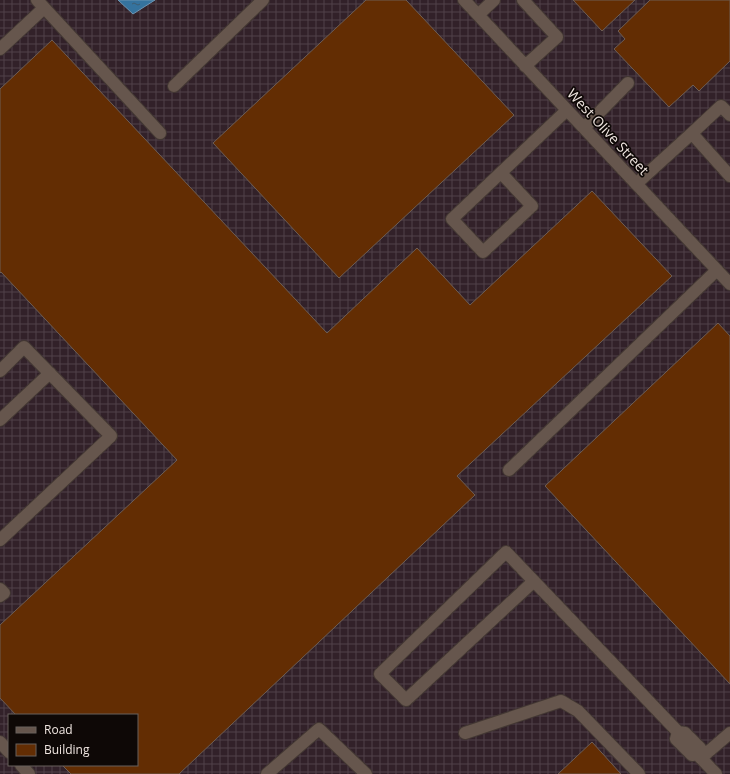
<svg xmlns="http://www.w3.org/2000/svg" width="730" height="774" font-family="'Open Sans',sans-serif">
<defs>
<pattern id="industrial-grid" width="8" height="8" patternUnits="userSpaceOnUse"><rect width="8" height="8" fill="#322129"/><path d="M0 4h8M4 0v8" fill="none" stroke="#504148"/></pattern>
<pattern id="water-ripples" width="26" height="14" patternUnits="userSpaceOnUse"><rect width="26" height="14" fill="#35739e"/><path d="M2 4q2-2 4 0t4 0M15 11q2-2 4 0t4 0" fill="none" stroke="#3e5c70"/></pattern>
</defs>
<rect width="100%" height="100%" fill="#2a1c15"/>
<path fill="url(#industrial-grid)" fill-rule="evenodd" d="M0 0H730V774H0ZM9 715H137V765H9Z"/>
<path fill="url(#water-ripples)" stroke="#6d95b2" d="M118 0H155L133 14Z"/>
<path fill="#632d03" stroke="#6e5e55" d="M366 0H406L514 115 339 278 213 143Z
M573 0H635L602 31Z
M650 0H730V61L699 91 693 85 669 107 614 49 625 39 618 31Z
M52 40 327 333 417 248 470 305 592 191 672 276 457 476 475 495 179 774H71L62 765H137V715H16L0 698V625L177 460 1 272 0 273V89Z
M718 323 730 336V684L545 486Z
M592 742 621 774H558Z"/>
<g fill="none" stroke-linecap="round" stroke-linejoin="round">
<defs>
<path id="minor" d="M37 0 160 133
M464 0 730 284
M523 0 557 37 525 66
M478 15 494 0
M0 49 44 8
M174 86 263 0
M584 128 628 83
M690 135 721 106 730 115
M501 173 532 206 483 252 452 219 567 110
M636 184 690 135 695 137 730 176
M0 371 24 347 111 436 0 540
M0 420 50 373
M509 470 717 270
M534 581 406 700 380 674 506 552 678 732
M0 589 4 593 0 596
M678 732 685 733 700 748 697 754 692 755 676 739Z
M465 733 561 701 578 711 639 774
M0 742 9 752
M697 754 716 774
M701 758 730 733
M21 765 29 774
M267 774 319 729 366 774"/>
</defs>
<use href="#minor" stroke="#433833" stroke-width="14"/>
<use href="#minor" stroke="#66564d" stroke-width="12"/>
</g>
<g text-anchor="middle" stroke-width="3.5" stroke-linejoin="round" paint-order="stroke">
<g font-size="14" fill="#efe5e0" stroke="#0e0806">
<text transform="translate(608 132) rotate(47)" y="5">West Olive Street</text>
</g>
</g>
<rect x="8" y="714" width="130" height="52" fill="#0e0806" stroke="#68605d"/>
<rect x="16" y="727" width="20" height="6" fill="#66564d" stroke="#68605d"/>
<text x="44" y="734" font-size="12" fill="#efe5e0">Road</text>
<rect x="16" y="744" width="20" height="12" fill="#632d03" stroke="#68605d"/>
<text x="44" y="754" font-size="12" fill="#efe5e0">Building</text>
</svg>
